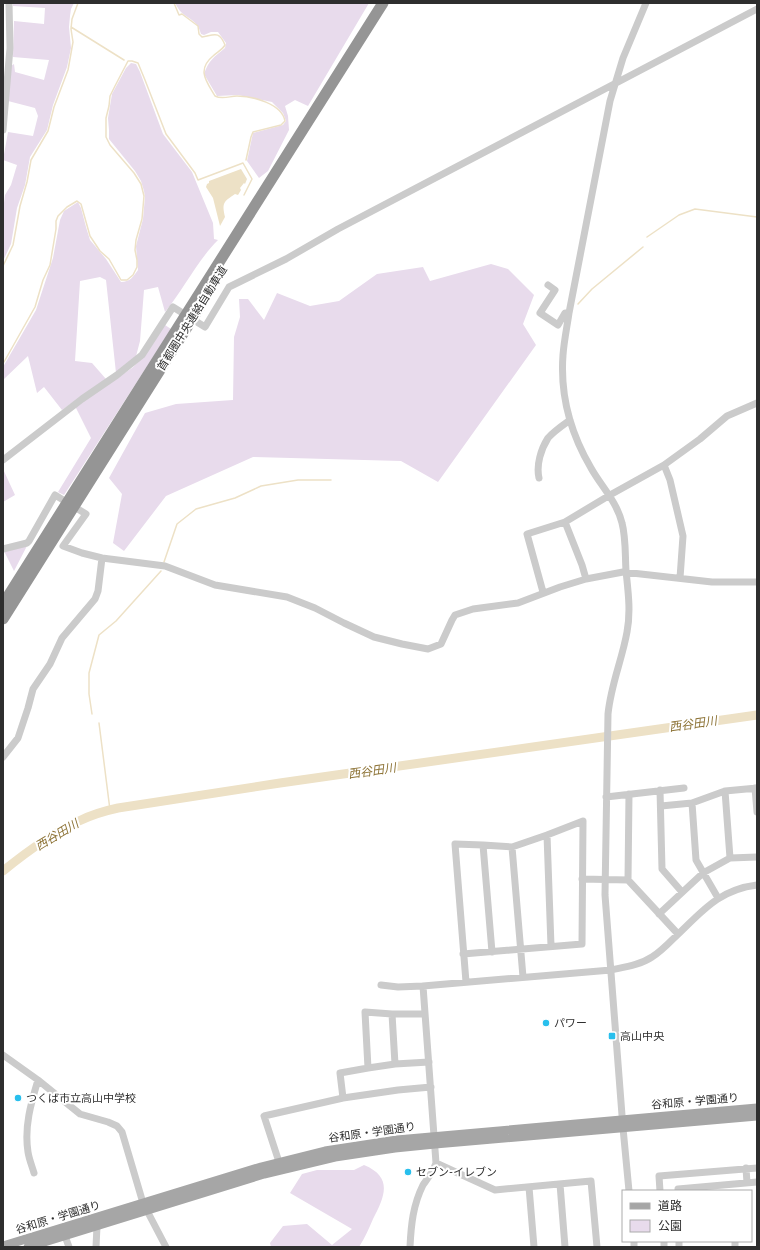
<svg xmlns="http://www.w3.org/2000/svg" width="760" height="1250" font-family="'PT Sans','Noto Sans JP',sans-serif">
<rect width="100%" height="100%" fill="#fff"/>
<path fill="#e8dbec" d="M13 3H74L71 9 70 16 69 27 71 48 67 67 53 105 47 130 30 157 25 185 17 208 11 244 3 261V240L4 236 3 231V211L5 195 11 185 17 165 3 160 8 132 33 136 38 116 35 108 8 101 11 66 14 64 15 72 44 80 49 60 13 57 14 21 44 24 45 8 13 6Z
M175 3H369L308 106 295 100 285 106 288 116 289 130 268 171 259 178 247 161 253 133 283 125 286 121 283 113 272 102 238 95 217 96 204 74C209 60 214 57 225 48L226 43 218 32H211L204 35 201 34C198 21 190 20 181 12 179 10 177 6 175 3Z
M131 63 136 64 140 72 163 134 192 172 213 223 214 239 218 240C197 261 184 289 165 312L158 287 144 290 140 341 135 360 116 373 106 280 100 277 80 281 75 361 92 363 106 379 62 410 44 387 37 393 28 356 3 380V367L36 310 53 258 60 220 64 211 78 202 81 208 86 227 90 240 106 259 121 282C130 282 133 277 138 270L136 246 143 219 145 197 144 191 141 181 135 171 109 139V130L108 118 112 94 126 68Z
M491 264 508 269 534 295 523 324 536 345 438 482 401 461 253 457 166 496 124 551 113 543 122 494 109 478 145 413 176 404 233 400 234 337 240 317 239 299H248L264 320 277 293 310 306 339 301 377 274 423 267 430 281Z
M165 325 171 329 64 495 58 492 91 438 75 406 132 368 142 358Z
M3 469 15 495 3 502Z
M28 544 14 571 4 551Z
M364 1165C393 1177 385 1196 373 1219 369 1228 365 1238 359 1247H271L270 1243 283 1226 307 1224 332 1245 352 1229 290 1193 302 1174 317 1170H354Z"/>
<path fill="#ede1c6" d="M241 169 247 179 245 184 244 183 240 188 241 190 238 195 235 194C223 202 222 203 225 217L220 226 213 198 206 187 207 184 209 183V181Z"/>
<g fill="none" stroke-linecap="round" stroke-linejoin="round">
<path stroke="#ede1c6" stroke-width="1.5" d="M174 3 179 15 182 14 198 26 199 34 202 37C214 35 219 30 225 45 222 50 217 52 213 56 196 70 207 82 215 96 222 100 230 96 237 96 253 96 282 104 285 121L281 125 253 132 251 137 246 160
M71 27 124 60
M647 237 679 215 695 209 757 217
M3 266 13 245 20 206 27 182 31 160 48 131 54 107 68 70 73 42 71 29 72 19 78 3
M578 304 592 289 643 247
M4 362 35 307 43 280 50 265 56 229V221L58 216 67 207 77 201 81 204 90 236 100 251 109 259 121 280H127L133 275 137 267V260L135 250 136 240 142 219 144 196 141 184 134 173 110 145 106 137V118L109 106 110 96 115 86 128 61H132L138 63 145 80 166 134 195 173 198 180 243 163 252 179 244 195
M164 562 177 524 196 509 235 498 261 486 298 480H331
M92 714 89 694V673L99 635 116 621 161 571
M99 723 110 810"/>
<path stroke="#ede1c6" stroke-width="9" d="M3 871C24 854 54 832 79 821 91 815 104 811 118 808L280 783 757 715"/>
<path stroke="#cbcbcb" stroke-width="7" d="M3 130 10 48 9 3
M548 285 555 290 540 313 558 325 565 313H569
M3 460 82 399 117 375 142 355 173 307 205 327 229 287 286 259 338 229 757 9
M664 465 670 480 683 536 680 578
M539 478C536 465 541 449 548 438 554 431 563 425 570 420
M565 522 582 565 586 579
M3 549 27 543 29 541 55 495 86 514 63 546 82 553 102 558 165 566 215 585 287 597 315 608 344 623 374 637 402 644 428 649 441 644 452 620 455 615 473 609 518 603 560 587 586 579 623 572 712 582H757
M543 592 527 534 565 522 610 495 664 465 700 439 727 416 757 403
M3 757 18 738 28 708 33 689 50 664 62 638 95 599 98 591 102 558
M755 788 757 812
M660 790 662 869 682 892
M725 791 730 858
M629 794 628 880 678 934
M606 797 684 788
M692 803 696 860 718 898
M661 806 692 803 725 791 757 788
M483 845 512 847 523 977
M512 847 547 835 551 946
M582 879 628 880
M659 914 703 873 730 858 757 857
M463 954 582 944 583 821 547 835
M466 982 455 844 483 845 492 952
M381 985 398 987 423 986
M392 1014 395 1064
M425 1014H392L365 1012 368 1068 395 1064 429 1062
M3 1055 38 1080 80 1114 108 1122 117 1126 122 1132 143 1203 166 1247
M368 1068 340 1073 343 1098 398 1090 431 1087
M279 1162 264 1116 343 1098
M436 1163 495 1190 591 1181 597 1247
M746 1168 747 1183
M34 1173C32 1166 29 1159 28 1152 24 1127 31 1103 38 1080
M560 1184 565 1247
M529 1187 534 1247
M629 1191 623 1128 605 895 608 714C611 684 622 660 627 632 631 611 628 591 626 571 625 555 626 538 622 523 617 502 601 486 591 468 571 434 560 395 563 355 564 341 567 327 569 313L610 101 623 58 646 3
M660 1191 659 1176 757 1168
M678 1191V1189L757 1182
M65 1236 69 1247
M634 1241V1247
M664 1241V1247
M679 1241V1247
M735 1241V1247
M96 1247 97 1226
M410 1247C411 1225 413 1205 423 1185 428 1178 433 1172 436 1163L423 986 611 970C625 967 640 965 652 957 660 952 667 945 673 939 701 913 717 890 757 885"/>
<path stroke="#a6a6a6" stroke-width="9" d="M3 1246 261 1167 325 1151 397 1140 757 1108
M28 1247 264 1174 335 1157 395 1148 435 1144 757 1116"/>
<path stroke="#959595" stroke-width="11" d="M3 604 383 3
M3 619 201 305"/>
</g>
<g fill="#28bfed" stroke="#fff" stroke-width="1.5">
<circle cx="546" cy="1023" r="4"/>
<rect x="608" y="1032" width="8" height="8" rx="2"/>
<circle cx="18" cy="1098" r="4"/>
<circle cx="408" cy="1172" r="4"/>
</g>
<g text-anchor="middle" stroke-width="4" stroke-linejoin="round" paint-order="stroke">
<g font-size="11" fill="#2e2e2e" stroke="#fff">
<text transform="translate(192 318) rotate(-58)" y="4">首都圏中央連絡自動車道</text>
<text transform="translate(695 1101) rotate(-5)" y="4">谷和原・学園通り</text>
<text transform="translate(372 1132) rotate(-8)" y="4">谷和原・学園通り</text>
<text transform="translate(58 1217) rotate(-17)" y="4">谷和原・学園通り</text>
</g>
<g font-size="11" fill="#2e2e2e" stroke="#fff" text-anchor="start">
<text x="554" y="1027">パワー</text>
<text x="620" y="1040">高山中央</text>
<text x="26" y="1102">つくば市立高山中学校</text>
<text x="416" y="1176">セブン-イレブン</text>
</g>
<g font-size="12" font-style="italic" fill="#8d7336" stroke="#fff">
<text transform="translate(693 724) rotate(-8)" y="4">西谷田川</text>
<text transform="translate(372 771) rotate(-8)" y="4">西谷田川</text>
<text transform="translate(57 835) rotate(-31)" y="4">西谷田川</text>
</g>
</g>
<rect width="760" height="1250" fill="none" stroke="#2e2e2e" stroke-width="8"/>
<rect x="622" y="1190" width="130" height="52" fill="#ffffff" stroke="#ababab"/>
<rect x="630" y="1203" width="20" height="6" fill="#a6a6a6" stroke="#ababab"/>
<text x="658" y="1210" font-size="12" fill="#2e2e2e">道路</text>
<rect x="630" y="1220" width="20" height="12" fill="#e8dbec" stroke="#ababab"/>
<text x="658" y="1230" font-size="12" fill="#2e2e2e">公園</text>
</svg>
